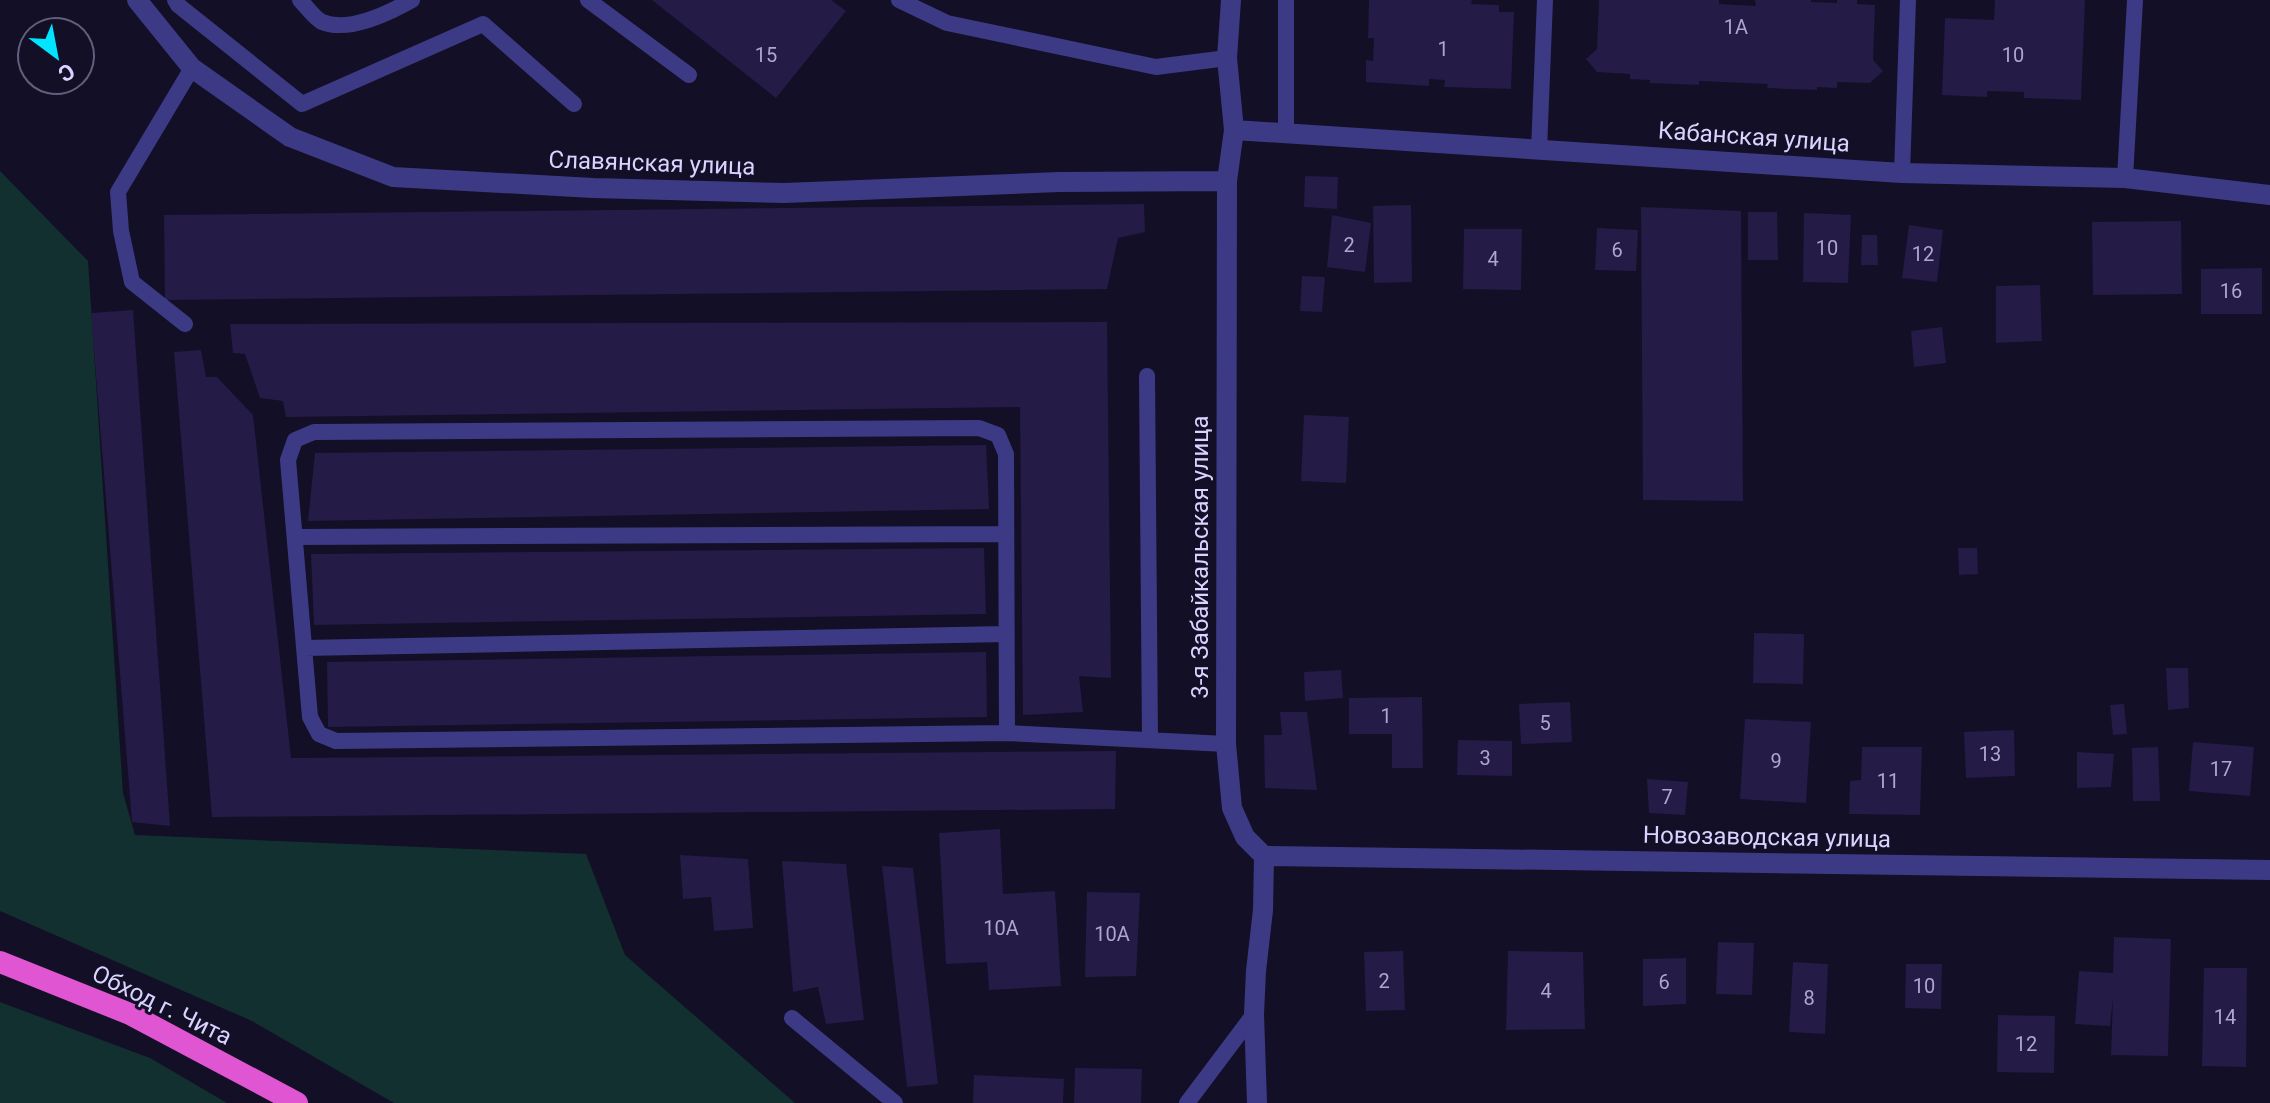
<svg xmlns="http://www.w3.org/2000/svg" width="2270" height="1103" font-family="Roboto,sans-serif">
<rect width="100%" height="100%" fill="#130f26"/>
<path fill="#12302f" d="M0 171 88 261 123 793 135 835 586 854 625 955 795 1103H394L252 1021 0 911Z
M0 1002 150 1058 227 1103H0Z"/>
<path fill="#241b47" d="M652 0H831L846 11 776 98Z
M1369 0H1472L1471 4 1499 5V12H1514L1511 89 1444 87 1445 80 1429 79V86L1366 82V60L1373 61 1374 38H1368Z
M1599 0H1719V4L1756 6 1755 0H1811V2L1837 3V0H1857V4L1875 5 1873 60 1883 71 1870 83 1837 82V88L1817 87V90L1767 88 1768 84 1699 81V85L1650 83V80L1630 79V74L1597 72 1586 59 1597 49Z
M1995 0H2085L2081 100 2024 98V92L1987 91V97L1942 95 1945 18 1994 20Z
M1305 176 1338 177 1337 209 1304 207Z
M1144 204 1145 232 1118 238 1107 289 165 300 164 215Z
M1411 205 1412 282 1374 283 1373 206Z
M1641 207 1741 211 1743 501 1643 500Z
M1748 212H1777L1778 260H1748Z
M1804 213 1851 215 1848 283 1803 282Z
M1332 215 1371 223 1365 272 1327 267Z
M2181 221 2182 294 2093 295 2092 222Z
M1909 225 1943 230 1937 282 1902 278Z
M1597 228 1638 230 1636 271 1595 270Z
M1464 229H1522L1521 290 1463 289Z
M1862 235H1877L1878 265H1861Z
M2262 268V314H2201V269Z
M1302 276 1325 277 1322 312 1300 311Z
M2040 285 2042 341 1996 343V286Z
M133 310 170 826 132 822 91 313Z
M1107 322 1111 678 1079 676 1083 712 1023 715 1020 407 286 417 283 401 260 398 245 354 233 353 230 324Z
M1942 327 1946 363 1914 367 1911 331Z
M201 350 206 377H217L253 415 291 758 1116 751 1115 809 212 817 174 352Z
M1304 415 1349 417 1346 483 1301 481Z
M986 445 989 509 308 521 315 453Z
M984 548 986 614 314 625 311 554Z
M1958 548H1977L1978 574 1959 575Z
M1754 633 1804 634 1803 684 1753 683Z
M986 652 987 717 328 727 327 662Z
M2166 668H2188L2189 708 2168 710Z
M1341 670 1343 698 1305 701 1304 672Z
M1422 697 1423 768H1392V734H1349V698Z
M1570 702 1572 742 1521 744 1519 704Z
M2124 704 2127 734 2113 735 2110 705Z
M1280 712H1307L1317 790 1265 788 1264 735H1282Z
M1745 719 1811 722 1806 803 1740 799Z
M2014 730 2015 776 1966 778 1964 732Z
M1458 740 1512 741V776L1457 775Z
M2193 742 2254 747 2250 796 2189 791Z
M1862 747H1922L1920 815 1849 814 1850 781 1861 780Z
M2158 747 2160 801H2133L2132 748Z
M2077 752 2114 754 2111 787 2077 788Z
M1647 779 1688 782 1685 815 1649 813Z
M1000 829 1003 894 1055 891 1061 986 989 990 987 962 946 964 939 833Z
M680 855 748 859 753 928 714 931 711 897 683 899Z
M782 861 846 864 864 1020 826 1024 818 987 793 992Z
M882 866 913 868 938 1084 907 1087Z
M1087 892 1140 893 1136 976 1085 977Z
M2114 937 2171 939 2168 1056 2111 1055 2113 998 2110 1026 2075 1024 2079 971 2113 973Z
M1718 942 1754 943 1752 995 1716 994Z
M1403 951 1405 1010 1366 1011 1364 952Z
M1508 951 1583 952 1585 1029 1506 1030Z
M1686 958V1004L1643 1006V959Z
M1793 962 1828 964 1825 1034 1789 1032Z
M1906 964H1942L1941 1009 1905 1008Z
M2204 968H2247L2246 1067 2202 1066Z
M1998 1015 2055 1016 2054 1073 1997 1072Z
M1075 1068 1142 1069 1141 1103H1074Z
M974 1075 1064 1079 1063 1103H973Z"/>
<g fill="none" stroke-linecap="round" stroke-linejoin="round">
<path stroke="#3d3a85" stroke-width="16" d="M175 0 178 5 302 104 483 24 574 104
M300 0C306 6 314 18 322 22 349 33 389 13 412 0
M588 0 689 75
M899 0 947 23 1156 67 1227 58
M1286 133V0
M1539 150 1545 0
M1902 173 1908 0
M2125 178 2135 0
M185 324 132 282 121 231 118 192 192 68
M1147 376 1150 739
M295 537 1006 534
M304 648 1006 634
M1007 733 1006 454 998 435 979 428 314 432 295 440 288 460 310 717 319 734 336 741 1007 733 1226 744
M792 1018 895 1103
M1187 1103 1254 1014"/>
<path stroke="#3d3a85" stroke-width="20" d="M137 0 192 68 290 137 393 177 593 188 784 193 1059 182 1227 181
M1231 0 1227 58 1234 130 1227 181 1226 744 1232 808 1245 837 1264 856 1263 910 1256 971 1254 1014 1257 1103
M1234 130 1902 173 2125 178 2270 195
M1264 856 2270 870"/>
<path stroke="#e055d1" stroke-width="22" d="M0 962 130 1014 297 1103"/>
</g>
<g text-anchor="middle" stroke-width="6" stroke-linejoin="round" paint-order="stroke">
<g font-size="20" fill="#aca6d1">
<text x="1736" y="34">1А</text>
<text x="1443" y="56">1</text>
<text x="766" y="62">15</text>
<text x="2013" y="62">10</text>
<text x="1349" y="252">2</text>
<text x="1827" y="255">10</text>
<text x="1617" y="257">6</text>
<text x="1923" y="261">12</text>
<text x="1493" y="266">4</text>
<text x="2231" y="298">16</text>
<text x="1386" y="723">1</text>
<text x="1545" y="730">5</text>
<text x="1990" y="761">13</text>
<text x="1485" y="765">3</text>
<text x="1776" y="768">9</text>
<text x="2221" y="776">17</text>
<text x="1888" y="788">11</text>
<text x="1667" y="804">7</text>
<text x="1001" y="935">10А</text>
<text x="1112" y="941">10А</text>
<text x="1384" y="988">2</text>
<text x="1664" y="989">6</text>
<text x="1924" y="993">10</text>
<text x="1546" y="998">4</text>
<text x="1809" y="1005">8</text>
<text x="2225" y="1024">14</text>
<text x="2026" y="1051">12</text>
</g>
<g font-size="24" fill="#d9d4ff" stroke="#130f26">
<text transform="translate(1754 137) rotate(4)" y="8">Кабанская улица</text>
<text transform="translate(652 163) rotate(2)" y="8">Славянская улица</text>
<text transform="translate(1200 557) rotate(-90)" y="8">3-я Забайкальская улица</text>
<text transform="translate(1767 837) rotate(1)" y="8">Новозаводская улица</text>
<text transform="translate(162 1005) rotate(26)" y="8">Обход г. Чита</text>
</g>
</g>
<g transform="translate(56 56) rotate(148)"><circle r="38" fill="#130f26" stroke="#625e7d" stroke-width="2"/>
<path d="M0-6L14 30L0 20L-14 30Z" fill="#00e5ff"/>
<text y="-12" font-size="22" font-weight="bold" text-anchor="middle" fill="#d9d4ff">С</text>
</g>
</svg>
